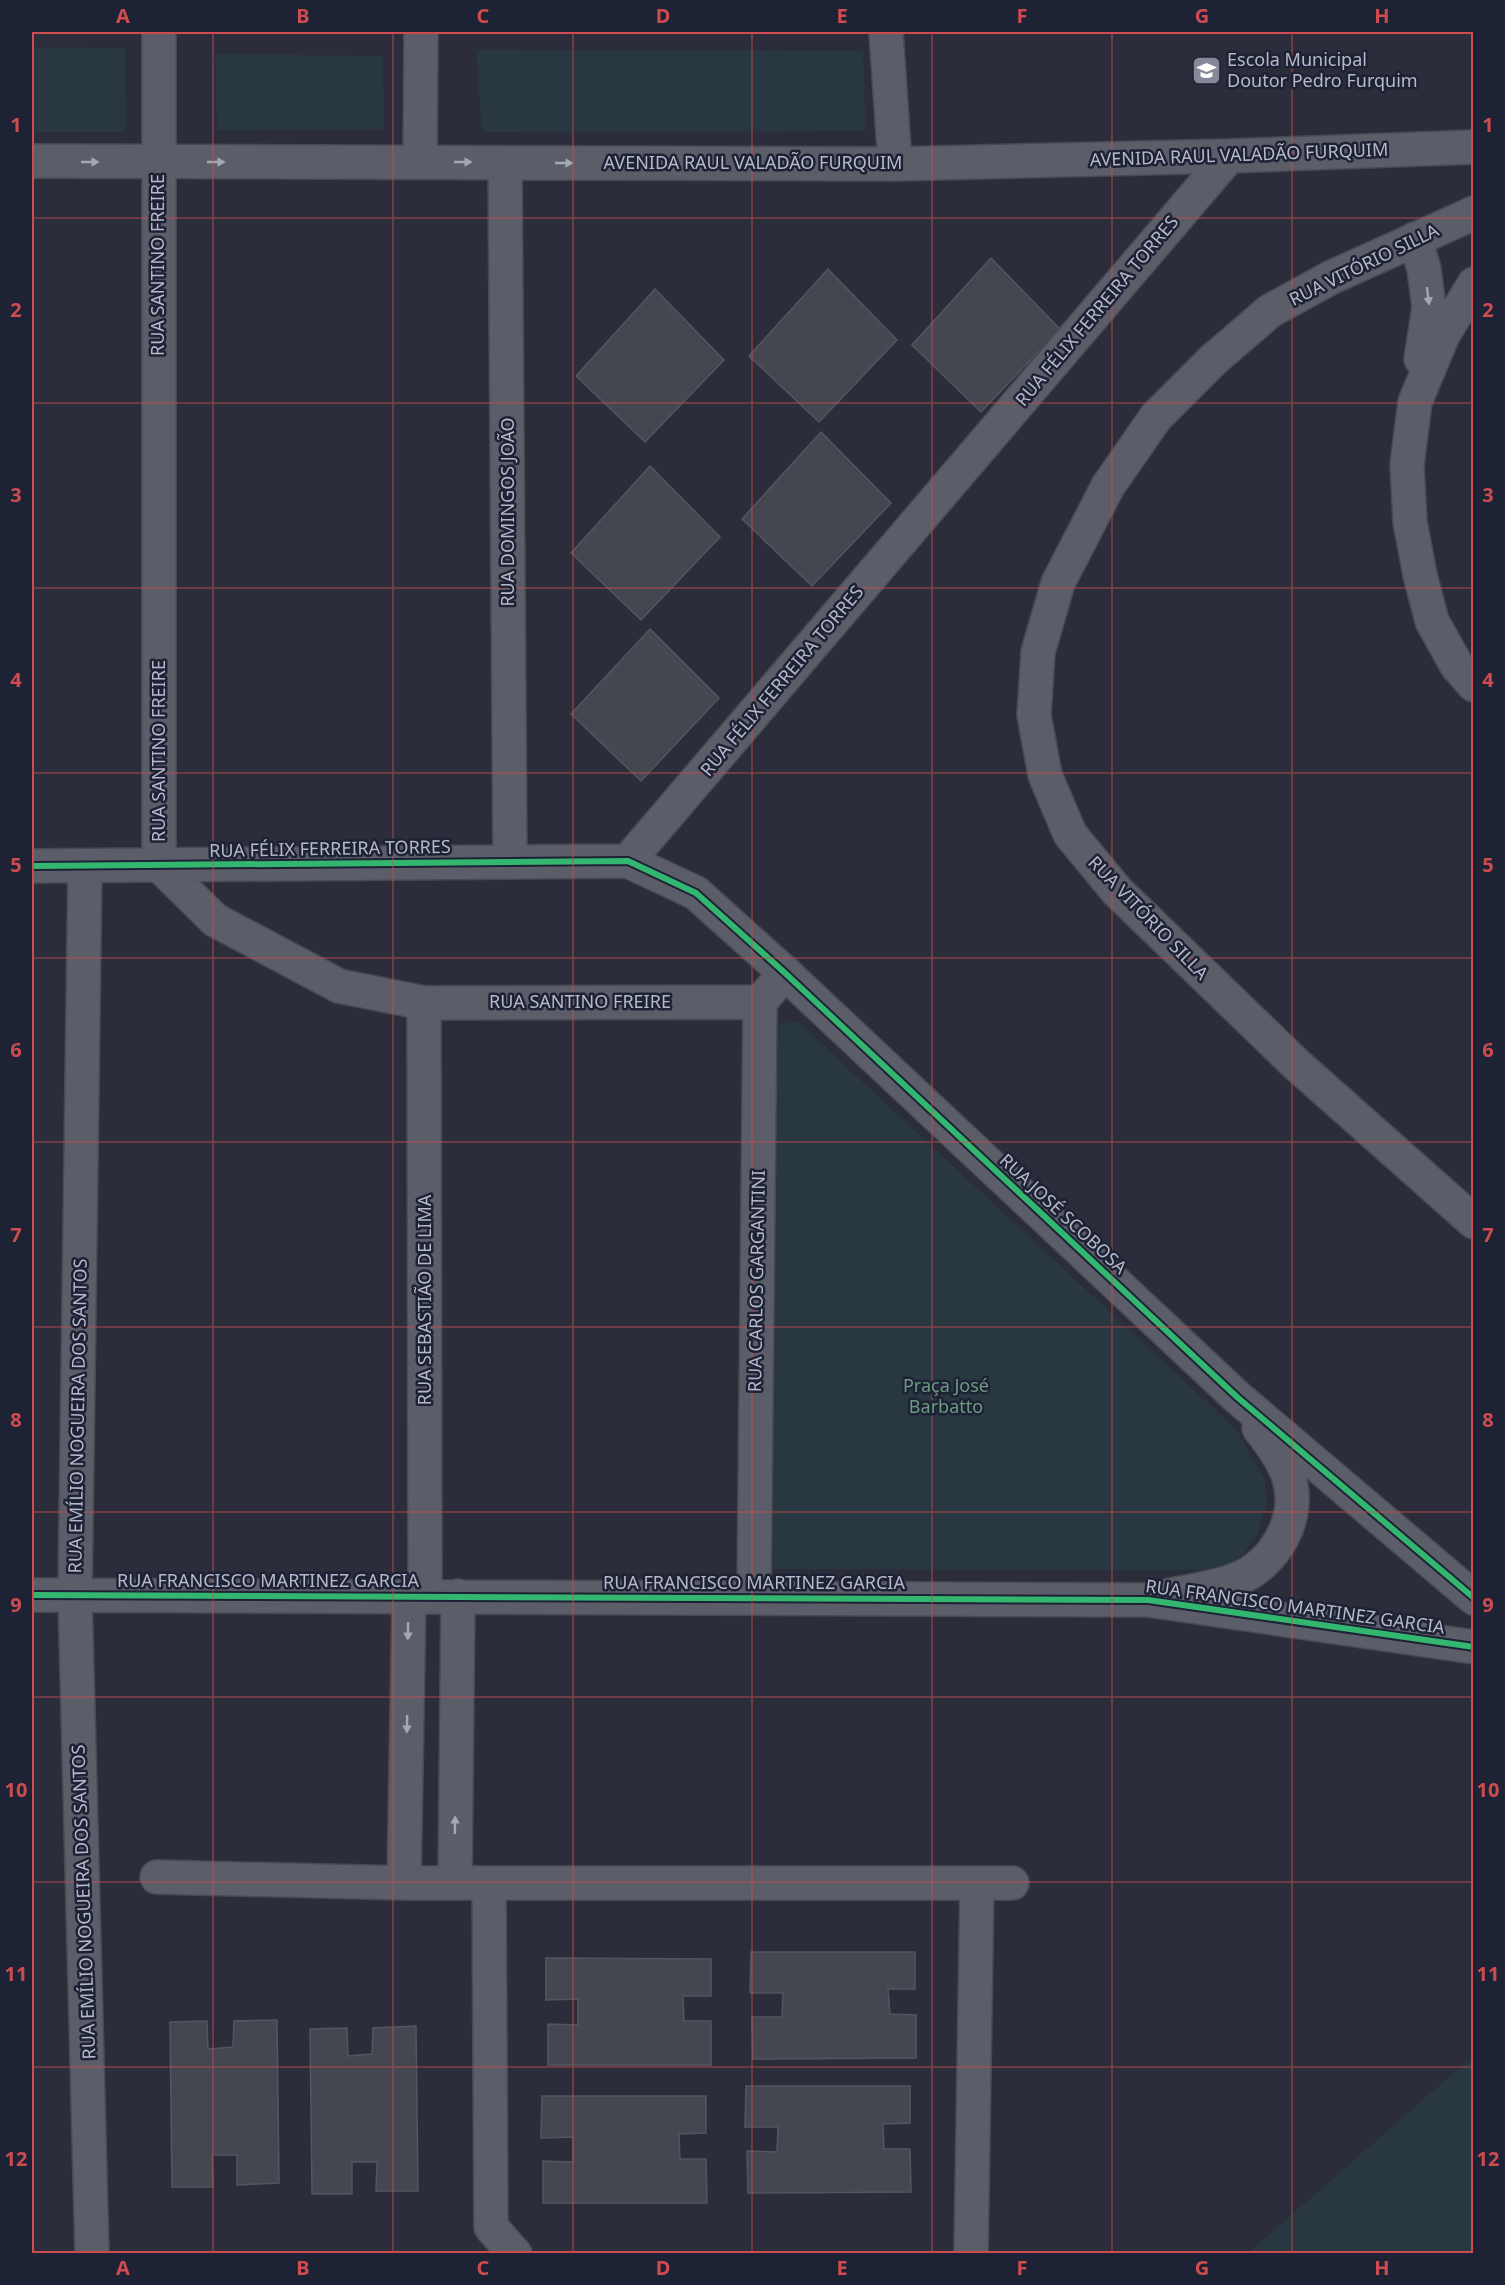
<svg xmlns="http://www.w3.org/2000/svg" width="1505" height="2285" font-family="'Noto Sans',sans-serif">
<rect width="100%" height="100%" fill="#2b2e3a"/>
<path fill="#283740" d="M32 47 125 48 126 132H32Z
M476 50 863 51 866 131 482 132Z
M215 54 383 56 384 129 217 130Z
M797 1021 1236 1429 1265 1480 1267 1503 1257 1535 1245 1552 1225 1570 768 1569 778 1025Z
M1473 2056V2253H1248Z"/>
<path fill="#444750" stroke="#535661" stroke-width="1.5" d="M991 258 1060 329 981 412 912 345Z
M828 269 897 340 819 422 749 356Z
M655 289 724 360 645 442 576 376Z
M821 432 891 503 812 586 742 519Z
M650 466 720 537 641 620 571 553Z
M650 629 719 698 641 781 571 714Z
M751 1952H915V1989H888L890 2014 916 2015V2058L753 2059 752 2017H782L783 1993H750Z
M546 1958 711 1959V1996H683L684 2021H711V2065H548V2024L578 2025V1999L546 2000Z
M277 2020 279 2183 237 2185V2155H212L213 2187H172L170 2022 207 2021 208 2049 233 2047 234 2021Z
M416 2026 418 2191H376L377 2162H352V2194H312L310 2029 347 2028 348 2056 372 2054 373 2028Z
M746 2086H910V2123L883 2124 884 2149H910L911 2192 748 2193 747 2151 777 2152 778 2127H745Z
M542 2096H706V2133L679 2134 680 2159H706L707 2203H543V2161L573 2162V2137L541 2138Z"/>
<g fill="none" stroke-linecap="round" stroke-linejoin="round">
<defs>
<path id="minor" d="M159 32V865L215 920 339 986 424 1003 760 1002
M886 32 895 164
M32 161 895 164 1229 156 1474 147
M420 162 421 32
M505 163 510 862
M1474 213 1330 278 1270 311 1213 360 1156 417 1108 486 1058 583 1038 652 1034 715 1045 775 1070 834 1117 891 1296 1064 1474 1222
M1415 239 1424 269 1429 307 1421 359
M1474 284 1443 335 1415 402 1407 465 1410 522 1420 575 1432 621 1457 666 1474 685
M628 861 1229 156
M32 866 628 861 696 893 785 973 1237 1397 1474 1598
M85 866 75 1595 92 2254
M424 1003 425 1597
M32 1595 1148 1600 1474 1647
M1167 1596C1189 1591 1214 1588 1235 1580 1275 1565 1303 1517 1288 1475 1282 1458 1270 1442 1259 1428
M754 1598 760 1002 774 986
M157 1877 404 1883H1012
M404 1883 409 1596
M455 1883 458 1596
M489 1883 491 2227 515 2254
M971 2254 977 1883"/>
</defs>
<use href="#minor" stroke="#474a53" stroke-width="36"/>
<use href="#minor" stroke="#5b5e68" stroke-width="33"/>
<defs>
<path id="cycleway" d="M32 866 628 861 696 893 785 973 1237 1397 1474 1598
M32 1595 1148 1600 1474 1647"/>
</defs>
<use href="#cycleway" stroke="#1e2235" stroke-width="10"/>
<use href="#cycleway" stroke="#33b770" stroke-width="6"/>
</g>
<defs><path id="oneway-solid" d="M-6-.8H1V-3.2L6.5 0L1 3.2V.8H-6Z" transform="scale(1.5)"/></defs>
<g fill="#a4a7b6">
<use href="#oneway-solid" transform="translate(90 162)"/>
<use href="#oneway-solid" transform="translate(216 162)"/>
<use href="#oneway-solid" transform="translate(463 162)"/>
<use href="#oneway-solid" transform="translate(564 163)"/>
<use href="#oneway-solid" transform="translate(1428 296) rotate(83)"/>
<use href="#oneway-solid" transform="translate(408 1631) rotate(91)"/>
<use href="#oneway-solid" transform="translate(407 1724) rotate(91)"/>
<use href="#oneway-solid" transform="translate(455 1825) rotate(-89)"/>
</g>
<path fill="none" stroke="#ce4c50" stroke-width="1.5" stroke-opacity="0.55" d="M213 32V2254M393 32V2254M573 32V2254M752 32V2254M932 32V2254M1112 32V2254M1292 32V2254M32 218H1474M32 403H1474M32 588H1474M32 773H1474M32 958H1474M32 1142H1474M32 1327H1474M32 1512H1474M32 1697H1474M32 1882H1474M32 2067H1474"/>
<defs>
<symbol id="school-square" viewBox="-11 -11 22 22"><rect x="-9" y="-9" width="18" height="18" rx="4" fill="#858898" stroke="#1e2235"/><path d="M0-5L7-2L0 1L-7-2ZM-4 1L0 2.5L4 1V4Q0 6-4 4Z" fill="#fff"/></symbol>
</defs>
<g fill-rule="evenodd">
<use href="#school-square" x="1190" y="54" width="33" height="33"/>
</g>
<g text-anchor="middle" stroke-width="5" stroke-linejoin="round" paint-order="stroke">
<g font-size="18" fill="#b6b9ca" stroke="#1e2235" text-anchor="start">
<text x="1227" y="66">Escola Municipal<tspan x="1227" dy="21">Doutor Pedro Furquim</tspan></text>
</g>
<g font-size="18" fill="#b6b9ca" stroke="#1e2235">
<text transform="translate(1239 155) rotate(-2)" y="6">AVENIDA RAUL VALADÃO FURQUIM</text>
<text x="753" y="169">AVENIDA RAUL VALADÃO FURQUIM</text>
<text transform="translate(158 265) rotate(-90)" y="6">RUA SANTINO FREIRE</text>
<text transform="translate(1364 265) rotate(-26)" y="6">RUA VITÓRIO SILLA</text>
<text transform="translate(1097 311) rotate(-50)" y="6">RUA FÉLIX FERREIRA TORRES</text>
<text transform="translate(508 512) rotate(-90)" y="6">RUA DOMINGOS JOÃO</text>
<text transform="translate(782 681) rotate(-50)" y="6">RUA FÉLIX FERREIRA TORRES</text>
<text transform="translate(159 751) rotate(-90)" y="6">RUA SANTINO FREIRE</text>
<text transform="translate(330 849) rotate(-1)" y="6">RUA FÉLIX FERREIRA TORRES</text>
<text transform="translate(1148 918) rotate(46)" y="6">RUA VITÓRIO SILLA</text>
<text x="580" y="1008">RUA SANTINO FREIRE</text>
<text transform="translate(1063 1214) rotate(43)" y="6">RUA JOSÉ SCOBOSA</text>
<text transform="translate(757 1281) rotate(-89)" y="6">RUA CARLOS GARGANTINI</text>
<text transform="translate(425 1300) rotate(-90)" y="6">RUA SEBASTIÃO DE LIMA</text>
<text transform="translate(78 1416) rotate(-89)" y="6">RUA EMÍLIO NOGUEIRA DOS SANTOS</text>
<text x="268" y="1587">RUA FRANCISCO MARTINEZ GARCIA</text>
<text x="754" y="1589">RUA FRANCISCO MARTINEZ GARCIA</text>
<text transform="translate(1295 1607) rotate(8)" y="6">RUA FRANCISCO MARTINEZ GARCIA</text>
<text transform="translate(84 1902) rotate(-92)" y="6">RUA EMÍLIO NOGUEIRA DOS SANTOS</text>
</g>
<g font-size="18" fill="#6d9b81" stroke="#1e2235">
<text x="946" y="1392">Praça José<tspan x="946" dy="21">Barbatto</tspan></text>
</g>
</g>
<rect width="1505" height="2285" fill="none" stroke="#1e2235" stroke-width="66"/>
<rect x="33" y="33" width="1439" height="2219" fill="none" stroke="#ce4c50" stroke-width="2"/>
<g font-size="20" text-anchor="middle" font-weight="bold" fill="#ce4c50">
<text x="123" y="23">A</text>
<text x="303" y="23">B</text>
<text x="483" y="23">C</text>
<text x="663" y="23">D</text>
<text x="842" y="23">E</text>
<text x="1022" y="23">F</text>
<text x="1202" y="23">G</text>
<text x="1382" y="23">H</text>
<text x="16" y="132">1</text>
<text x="1488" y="132">1</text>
<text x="16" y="317">2</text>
<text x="1488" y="317">2</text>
<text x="16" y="502">3</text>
<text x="1488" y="502">3</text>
<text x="16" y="687">4</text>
<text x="1488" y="687">4</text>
<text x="16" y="872">5</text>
<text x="1488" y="872">5</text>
<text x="16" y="1057">6</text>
<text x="1488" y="1057">6</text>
<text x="16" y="1242">7</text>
<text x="1488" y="1242">7</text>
<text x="16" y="1427">8</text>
<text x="1488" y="1427">8</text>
<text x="16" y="1612">9</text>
<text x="1488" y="1612">9</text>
<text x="16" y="1797">10</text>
<text x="1488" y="1797">10</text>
<text x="16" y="1981">11</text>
<text x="1488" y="1981">11</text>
<text x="16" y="2166">12</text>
<text x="1488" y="2166">12</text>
<text x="123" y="2275">A</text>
<text x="303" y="2275">B</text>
<text x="483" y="2275">C</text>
<text x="663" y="2275">D</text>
<text x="842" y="2275">E</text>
<text x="1022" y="2275">F</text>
<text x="1202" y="2275">G</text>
<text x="1382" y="2275">H</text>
</g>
</svg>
